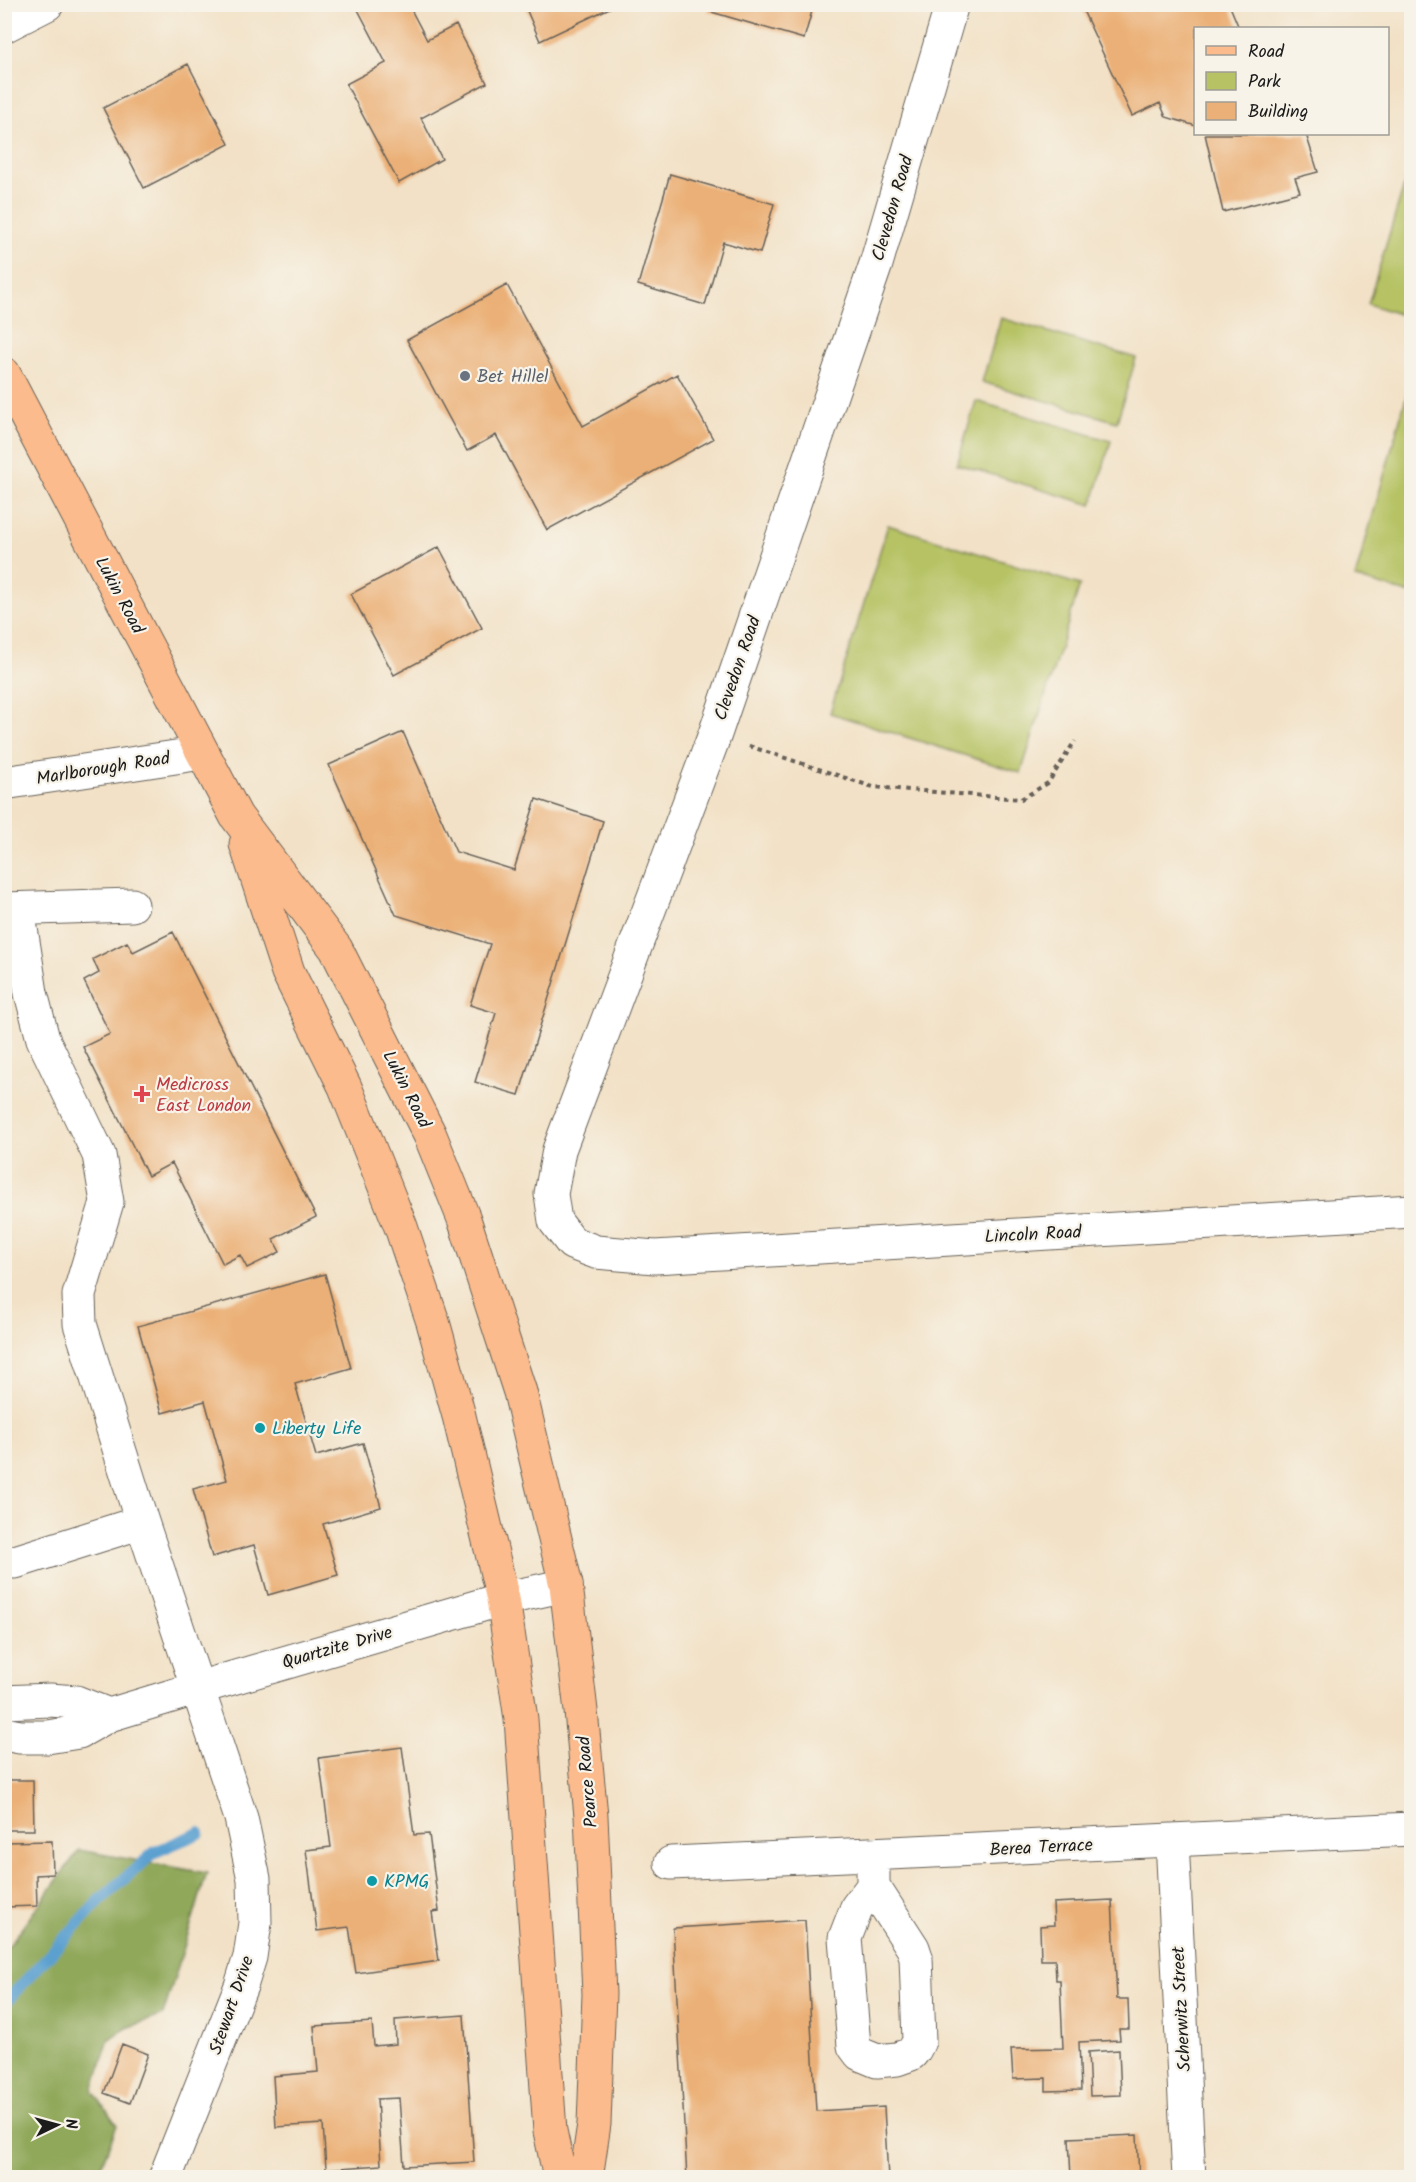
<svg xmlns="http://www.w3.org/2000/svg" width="1416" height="2182" font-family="Kalam,sans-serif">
<rect width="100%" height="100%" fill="#f7f3e8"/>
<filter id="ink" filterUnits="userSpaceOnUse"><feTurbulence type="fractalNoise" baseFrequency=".0167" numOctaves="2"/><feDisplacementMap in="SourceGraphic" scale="12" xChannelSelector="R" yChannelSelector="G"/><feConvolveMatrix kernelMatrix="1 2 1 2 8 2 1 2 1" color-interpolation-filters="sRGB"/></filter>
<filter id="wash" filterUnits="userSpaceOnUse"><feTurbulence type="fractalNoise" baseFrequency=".008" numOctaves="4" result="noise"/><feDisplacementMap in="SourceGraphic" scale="24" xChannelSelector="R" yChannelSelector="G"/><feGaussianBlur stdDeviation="1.35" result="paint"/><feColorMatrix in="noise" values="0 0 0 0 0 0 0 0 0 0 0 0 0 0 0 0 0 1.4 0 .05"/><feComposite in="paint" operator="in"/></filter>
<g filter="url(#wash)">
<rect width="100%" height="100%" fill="#f2e1c6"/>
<path fill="#b6c264" stroke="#696f40" stroke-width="1.5" d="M1411 163 1412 318H1411L1368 304Z
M1001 318 1136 358 1117 422 982 382Z
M1411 380V594L1355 578Z
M976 401 1111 441 1092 505 957 464Z
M888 525 1080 585 1021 773 830 713Z"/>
<path fill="#90a85a" stroke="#56623b" stroke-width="1.5" d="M79 1850 207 1873 163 2015 127 2028 109 2039 93 2091 117 2125 97 2177H5V1951Z"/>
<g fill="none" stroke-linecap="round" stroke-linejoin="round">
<path stroke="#5ba0d0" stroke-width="12" d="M4 2004 99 1901 155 1852 199 1833"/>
</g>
<g id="blocks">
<path fill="#ebb077" d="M355 4H408L427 40 456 25 487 83 421 118 442 159 399 183 346 84 386 63Z
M524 4H618L540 41Z
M710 4H814L804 39 708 11Z
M1080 4H1229L1239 28H1196V126L1166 117 1160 103 1132 116Z
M188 64 229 144 144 188 103 108Z
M1205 134H1306L1318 172 1295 178 1300 192 1223 212Z
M670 174 774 204 760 253 723 242 705 305 638 285Z
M507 285 583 426 677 374 713 439 547 530 496 435 467 451 407 340Z
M439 547 482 628 394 675 351 594Z
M403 732 456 852 514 870 536 799 603 821 519 1095 475 1082 496 1013 470 1005 490 944 396 915 329 765Z
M173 932 316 1217 273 1239 280 1252 247 1268 240 1255 223 1264 172 1163 148 1176 83 1047 110 1034 84 981 99 973 93 959 127 942 133 952Z
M325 1274 351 1368 295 1384 316 1456 363 1443 381 1507 323 1524 338 1575 268 1595 254 1545 212 1557 193 1489 227 1480 205 1401 162 1413 138 1326Z
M402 1747 414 1835 429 1834 439 1911 432 1912 439 1961 356 1973 349 1927 317 1931 306 1850 331 1847 319 1758Z
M4 1780H33L34 1830H4Z
M52 1841 53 1874 36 1875 37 1906 4 1907V1842Z
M1112 1900 1117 1999H1128L1129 2029H1119L1120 2040 1079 2042 1081 2090 1046 2091V2078L1013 2079 1011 2049 1063 2048 1060 1980H1056L1055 1960H1041L1040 1926 1054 1925 1053 1903Z
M805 1920 816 2111 884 2107 888 2178H687L673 1928Z
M464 2015 474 2162 404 2166 399 2098 377 2099 381 2165 326 2169 323 2124 276 2127 273 2076 318 2072 314 2026 372 2022 374 2046 396 2044 395 2020Z
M122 2044 148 2054 130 2103 104 2093Z
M1119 2050 1121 2095 1090 2096 1088 2052Z
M1137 2135 1139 2178H1071L1069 2138Z"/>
</g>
</g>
<g filter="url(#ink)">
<use href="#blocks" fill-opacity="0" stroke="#676158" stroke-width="1.5"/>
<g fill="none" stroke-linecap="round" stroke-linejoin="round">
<defs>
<path id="minor" d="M952 4 876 264 715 734 559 1150 551 1194 555 1221 572 1243 596 1252 655 1257 1412 1211
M4 26 47 4
M4 783 202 753
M4 909 132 905
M18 909 31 993 43 1039 99 1155 107 1202 79 1295 80 1324 142 1522 241 1818 254 1879 255 1923 250 1957 241 1986 165 2178
M15 1562 142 1522
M4 1702 50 1700 76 1702 109 1715
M4 1734 20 1737H47L79 1732 109 1715 198 1688 503 1599 566 1585
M1172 1840 1189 2178
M873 1855V1886L913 1948 916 1957 919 2041 915 2049 911 2054 897 2059 877 2061 860 2054 854 2046 845 1938 857 1907 873 1886
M671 1863 1412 1829"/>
<path id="major" d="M4 374 236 816 336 949 430 1135 464 1219 520 1392 566 1585 581 1711 591 1816 599 1994 594 2124 586 2178
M246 844 288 972 345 1087 401 1227 433 1322 459 1416 503 1599 521 1719 550 2131 560 2178"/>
</defs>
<use href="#minor" stroke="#676158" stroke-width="35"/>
<use href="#major" stroke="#676158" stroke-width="35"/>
<path stroke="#676158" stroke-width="4" stroke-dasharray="4.5 4.5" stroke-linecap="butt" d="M749 746 873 787 1021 799 1048 783 1075 741"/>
<use href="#minor" stroke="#fff" stroke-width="33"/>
<use href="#major" stroke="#fbbb8c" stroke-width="33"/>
</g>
</g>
<circle fill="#6b7280" stroke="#f7f3e8" stroke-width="2" cx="465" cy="376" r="6"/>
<path fill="#e0444e" stroke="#f7f3e8" stroke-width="2" d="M139 1085h6v6h6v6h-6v6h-6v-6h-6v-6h6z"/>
<g fill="#0f9aa8" stroke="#f7f3e8" stroke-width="2">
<circle cx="260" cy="1428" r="6"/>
<circle cx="372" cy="1881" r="6"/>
</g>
<g text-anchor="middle" stroke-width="4.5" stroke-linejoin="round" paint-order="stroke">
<g font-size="18" fill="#1c1c1c" stroke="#f7f3e8">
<text transform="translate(892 208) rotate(-74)" y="6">Clevedon Road</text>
<text transform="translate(120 595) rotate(62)" y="6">Lukin Road</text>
<text transform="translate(737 668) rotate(-71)" y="6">Clevedon Road</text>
<text transform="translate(103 768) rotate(-9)" y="6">Marlborough Road</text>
<text transform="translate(407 1089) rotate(63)" y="6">Lukin Road</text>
<text transform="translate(1033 1234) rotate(-3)" y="6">Lincoln Road</text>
<text transform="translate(337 1647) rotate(-16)" y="6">Quartzite Drive</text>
<text transform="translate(587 1782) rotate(-95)" y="6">Pearce Road</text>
<text transform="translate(1041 1847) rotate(-3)" y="6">Berea Terrace</text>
<text transform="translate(231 2005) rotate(-71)" y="6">Stewart Drive</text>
<text transform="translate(1181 2009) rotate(-93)" y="6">Scherwitz Street</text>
</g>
<g font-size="18" fill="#5b616d" stroke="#f7f3e8" text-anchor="start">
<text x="477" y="382">Bet Hillel</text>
</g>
<g font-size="18" fill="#be3a42" stroke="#f7f3e8" text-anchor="start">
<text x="156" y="1090">Medicross<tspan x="156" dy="21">East London</tspan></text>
</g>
<g font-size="18" fill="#0d838f" stroke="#f7f3e8" text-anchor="start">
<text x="272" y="1434">Liberty Life</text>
<text x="384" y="1887">KPMG</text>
</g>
</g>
<rect width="1416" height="2182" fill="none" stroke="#f7f3e8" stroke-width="24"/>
<rect x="1194" y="27" width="195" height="108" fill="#f7f3e8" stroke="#9f9d96" stroke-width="1.5"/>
<rect x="1206" y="46" width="30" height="9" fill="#fbbb8c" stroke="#9f9d96" stroke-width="1.5"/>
<text x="1248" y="57" font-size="18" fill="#1c1c1c">Road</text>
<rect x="1206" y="72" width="30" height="18" fill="#b6c264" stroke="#9f9d96" stroke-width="1.5"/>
<text x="1248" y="87" font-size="18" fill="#1c1c1c">Park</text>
<rect x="1206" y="102" width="30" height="18" fill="#ebb077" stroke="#9f9d96" stroke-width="1.5"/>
<text x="1248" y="117" font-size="18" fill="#1c1c1c">Building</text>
<g transform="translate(57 2125) rotate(85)" stroke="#f7f3e8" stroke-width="4.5" paint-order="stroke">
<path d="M0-4.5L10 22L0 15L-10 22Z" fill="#1c1c1c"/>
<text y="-9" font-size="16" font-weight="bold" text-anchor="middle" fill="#1c1c1c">N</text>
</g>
</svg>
